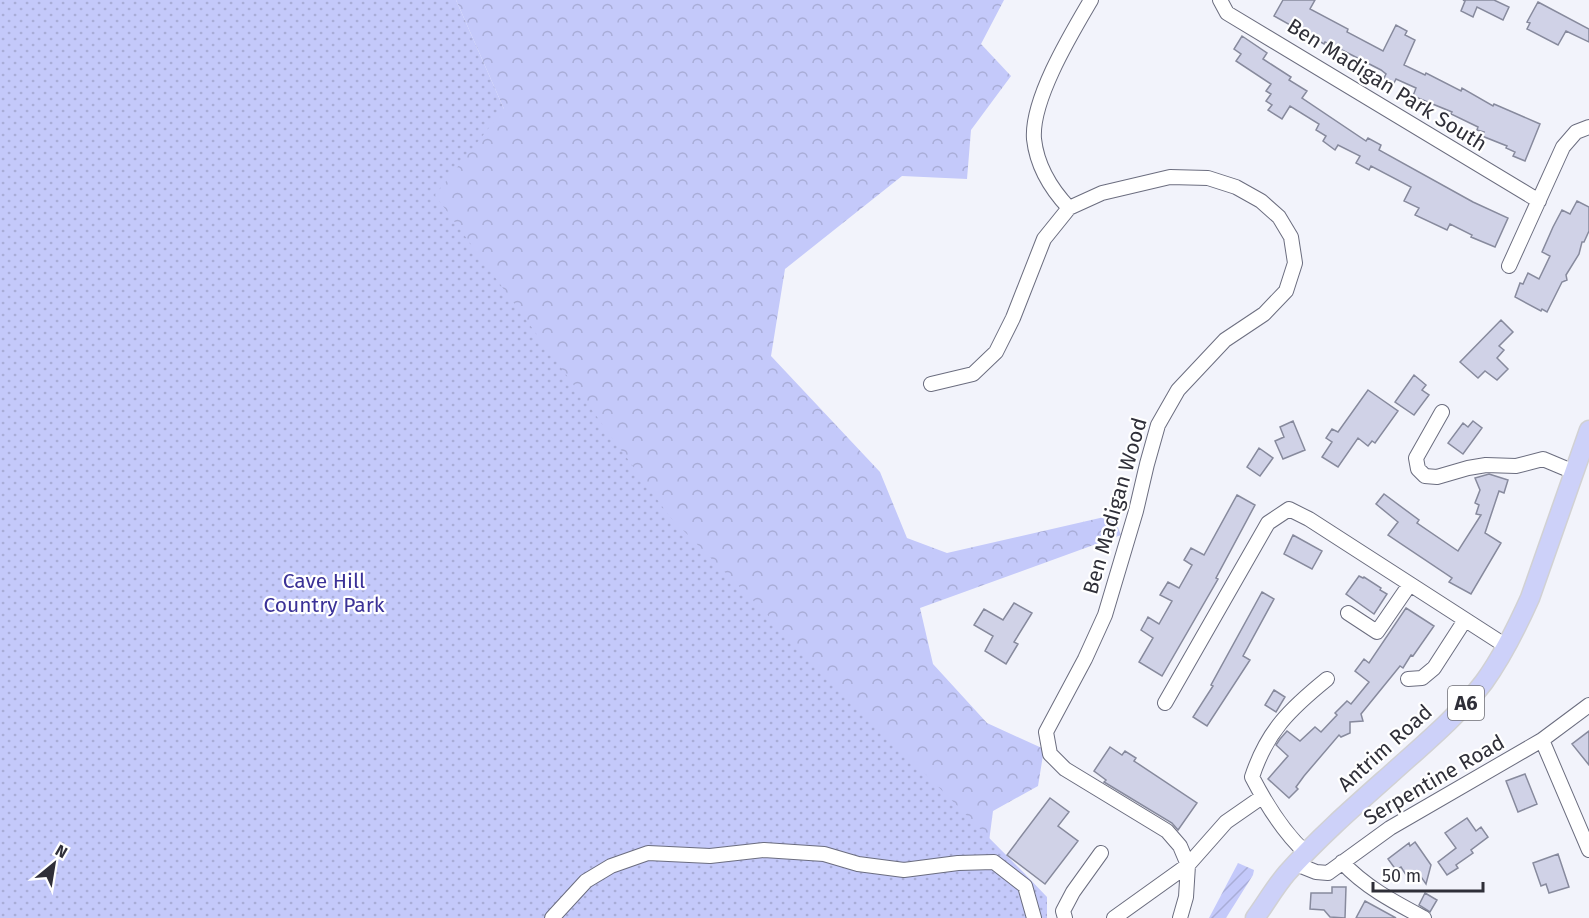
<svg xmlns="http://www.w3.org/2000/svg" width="1589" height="918" font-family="'Fira Sans',sans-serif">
<defs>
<pattern id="forest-crowns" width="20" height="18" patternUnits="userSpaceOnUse" patternTransform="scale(1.5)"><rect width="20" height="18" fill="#c4c9fa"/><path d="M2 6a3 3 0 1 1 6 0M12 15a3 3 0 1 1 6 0" fill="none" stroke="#a9add7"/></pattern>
<pattern id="park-dots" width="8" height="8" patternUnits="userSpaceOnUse" patternTransform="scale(1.5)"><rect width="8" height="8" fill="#c4c9fa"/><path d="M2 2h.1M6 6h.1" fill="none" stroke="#a9add7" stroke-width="1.8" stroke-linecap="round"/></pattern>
<pattern id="garden-furrows" width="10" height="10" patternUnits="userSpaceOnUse" patternTransform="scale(1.5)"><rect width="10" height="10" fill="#c4c9fa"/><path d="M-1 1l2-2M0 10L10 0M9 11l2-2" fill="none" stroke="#a9add7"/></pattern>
</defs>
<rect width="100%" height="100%" fill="#f2f3fb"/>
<path fill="url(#forest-crowns)" d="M0 0 504 109 456 0H1004L981 44 1011 76 971 130 967 179 902 176 785 269 771 356 880 472 907 538 947 553 1113 515 1121 535 920 608 933 664 987 723 1044 749 1038 786 993 811 983 887 0 918Z"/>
<path fill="url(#park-dots)" d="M0 0H456L504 109 435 195 670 517 1024 873 1047 897V918H0Z"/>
<path fill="url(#garden-furrows)" d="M1238 863 1254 870 1253 875 1226 918H1209Z"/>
<path fill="#d0d2e7" stroke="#878a9d" stroke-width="1.5" d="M1283 0H1315L1310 9 1348 29 1347 32 1383 51 1396 25 1407 31 1405 35 1415 40 1404 65 1425 75 1426 73 1461 91 1462 88 1493 106 1494 104 1540 124 1525 161 1513 156 1515 152 1506 148 1507 146 1482 136 1484 132 1477 130 1478 127 1451 114 1452 112 1413 96 1416 88 1396 79 1394 83 1384 78 1386 74 1381 70 1338 48 1325 42 1324 44 1274 16Z
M1463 0H1494L1509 7 1503 20 1477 7 1473 17 1461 11 1465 1Z
M1538 2 1589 29V42L1566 31 1558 45 1527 29 1530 23 1527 22Z
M1242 36 1267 53 1263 59 1291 77 1289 80 1307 91 1302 98 1366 141 1368 138 1381 145 1379 150 1473 202 1508 218 1495 247 1471 237 1472 235 1450 224 1447 230 1415 215 1419 208 1404 201 1411 187 1371 166 1369 170 1356 163 1360 156 1338 145 1335 150 1323 141 1326 136 1316 130 1319 124 1290 106 1282 119 1268 110 1272 105 1266 101 1271 94 1266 91 1271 84 1236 61 1241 54 1234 49Z
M1577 201 1589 207V231L1584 242H1582L1579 254 1566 275 1567 280 1562 282 1547 312 1542 309 1541 311 1515 297 1520 283 1523 284 1528 273 1539 279 1550 256 1542 252 1553 227 1562 210 1570 214Z
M1501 320 1513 332 1499 346 1504 350 1497 358 1508 369 1497 380 1485 371 1478 378 1460 362Z
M1414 375 1426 385 1422 390 1429 395 1414 415 1395 402Z
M1368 390 1398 411 1375 443 1372 441 1368 446 1358 438 1338 467 1322 457 1332 442 1326 438 1332 429 1338 432Z
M1293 421 1305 450 1283 459 1275 441 1284 437 1280 427Z
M1473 421 1482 428 1463 454 1448 443 1463 423 1468 427Z
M1259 448 1273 458 1260 476 1247 467Z
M1489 474 1508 480 1504 493 1499 491 1485 533 1501 543 1471 594 1449 582 1452 578 1388 535 1398 522 1376 504 1384 494 1419 520 1417 523 1458 551 1481 515 1476 514 1479 505 1475 503 1480 490 1475 478Z
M1237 495 1255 505 1216 578 1218 579 1162 676 1139 662 1153 638 1141 630 1148 617 1159 624 1172 601 1160 595 1168 582 1179 588 1192 565 1184 560 1191 548 1204 555Z
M1293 535 1322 551 1312 569 1284 554Z
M1359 576 1363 578 1364 577 1381 588 1380 590 1387 594 1374 614 1346 594Z
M1262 592 1274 599 1243 656 1250 660 1207 726 1193 717 1213 686 1211 685Z
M1014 603 1032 613 1014 642 1018 644 1006 664 985 651 993 636 974 625 984 609 1003 620Z
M1406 608 1434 626 1413 656 1411 655 1403 668 1400 666 1361 714 1363 721 1350 722V733L1341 737 1339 735 1304 776 1296 787 1298 789 1289 798 1268 779 1288 756 1276 745 1280 739 1287 731 1300 741 1315 727 1321 732 1337 715 1335 713 1347 701 1351 704 1369 682 1355 671 1364 659 1369 663Z
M1274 690 1285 697 1276 712 1265 705Z
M1589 731V765L1572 744Z
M1110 747 1122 755 1125 751 1136 758 1134 761 1197 803 1178 830 1172 823 1104 782 1106 780 1094 771Z
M1525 774 1537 804 1518 812 1506 781Z
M1050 798 1069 812 1058 826 1078 841 1045 884 1007 855Z
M1467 818 1476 831 1481 827 1488 837 1471 850 1473 853 1456 865 1458 868 1447 875 1438 862 1456 848 1445 833Z
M1415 842 1431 865 1426 884 1417 871 1408 878 1401 867 1396 870 1388 859 1409 843 1410 846Z
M1558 854 1569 887 1549 893 1546 884 1541 886 1533 863Z
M1332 887H1346L1345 918 1330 917 1324 910 1310 909 1311 893H1332Z
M1425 893 1437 900 1430 912 1419 905Z
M1365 901 1396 918H1356Z"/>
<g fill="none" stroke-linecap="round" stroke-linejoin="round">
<defs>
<path id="minor" d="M1220 0 1227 13 1539 201
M1069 208C1051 189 1037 166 1034 139 1031 100 1071 34 1091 0
M1509 266 1563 147 1576 132 1589 127
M931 384 973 374 996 352 1013 318 1044 239 1069 208 1102 193 1170 177 1208 178 1236 187 1261 201 1279 217 1291 237 1295 263 1286 291 1264 314 1225 340 1178 390 1158 425 1147 464 1136 511 1105 615 1085 659 1046 732 1050 754 1065 769 1167 831 1180 846 1188 865 1186 897 1180 918
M1442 412 1416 458 1418 469 1425 476 1437 477 1468 468 1486 465 1516 466 1543 459 1574 472
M1348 613 1377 632 1410 584
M1408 679 1422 678 1434 668 1465 620
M1165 703 1268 523 1289 509 1309 519 1506 646
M1542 740 1589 850
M1306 853C1284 833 1266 804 1252 777 1267 731 1290 709 1327 679
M1342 862C1365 887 1394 902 1424 918
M1296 864 1316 872 1328 873 1390 828 1542 740 1589 705
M552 918 586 881 611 866 648 853 710 856 764 850 824 854 858 864 904 870 958 863 994 862 1025 886 1034 918
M1065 918 1063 911 1073 892 1101 853
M1114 918 1188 865 1226 822 1262 797"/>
<path id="major" d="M1255 918C1266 903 1275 887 1287 873 1319 837 1357 804 1393 772 1424 744 1458 716 1484 682 1502 657 1517 627 1530 598L1589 430"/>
</defs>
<use href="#minor" stroke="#6b6d7f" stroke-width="16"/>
<use href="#major" stroke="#d1d1d3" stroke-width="21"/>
<use href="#minor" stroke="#fff" stroke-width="14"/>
<use href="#major" stroke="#cdd1f9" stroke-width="18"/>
</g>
<g text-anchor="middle" stroke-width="4.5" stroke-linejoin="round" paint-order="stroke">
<rect fill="#fff" stroke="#6d6d74" stroke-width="1.5" x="1448" y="686" width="36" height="34" rx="4.5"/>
<g font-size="20" font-weight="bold" fill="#2f2f38">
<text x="1466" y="710">A6</text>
</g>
<g font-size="21" fill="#2f2f38" stroke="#fff">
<text transform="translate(1387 85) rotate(32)" y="7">Ben Madigan Park South</text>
<text transform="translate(1115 506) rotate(-74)" y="7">Ben Madigan Wood</text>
<text transform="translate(1385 748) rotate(-42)" y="7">Antrim Road</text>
<text transform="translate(1434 780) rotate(-30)" y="7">Serpentine Road</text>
</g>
<g font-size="21" fill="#3b3297" stroke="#fff">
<text x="324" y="588">Cave Hill<tspan x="324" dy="24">Country Park</tspan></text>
</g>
</g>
<g transform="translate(54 864) rotate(30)" stroke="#ffffff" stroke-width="4.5" paint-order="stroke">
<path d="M0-4.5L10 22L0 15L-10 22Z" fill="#2f2f38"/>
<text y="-9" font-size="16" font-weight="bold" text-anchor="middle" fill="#2f2f38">N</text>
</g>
<path d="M1373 882v9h110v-9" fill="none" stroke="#2f2f38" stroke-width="3"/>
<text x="1382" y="882" font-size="18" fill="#2f2f38" stroke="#ffffff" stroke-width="4.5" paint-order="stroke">50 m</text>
</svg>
